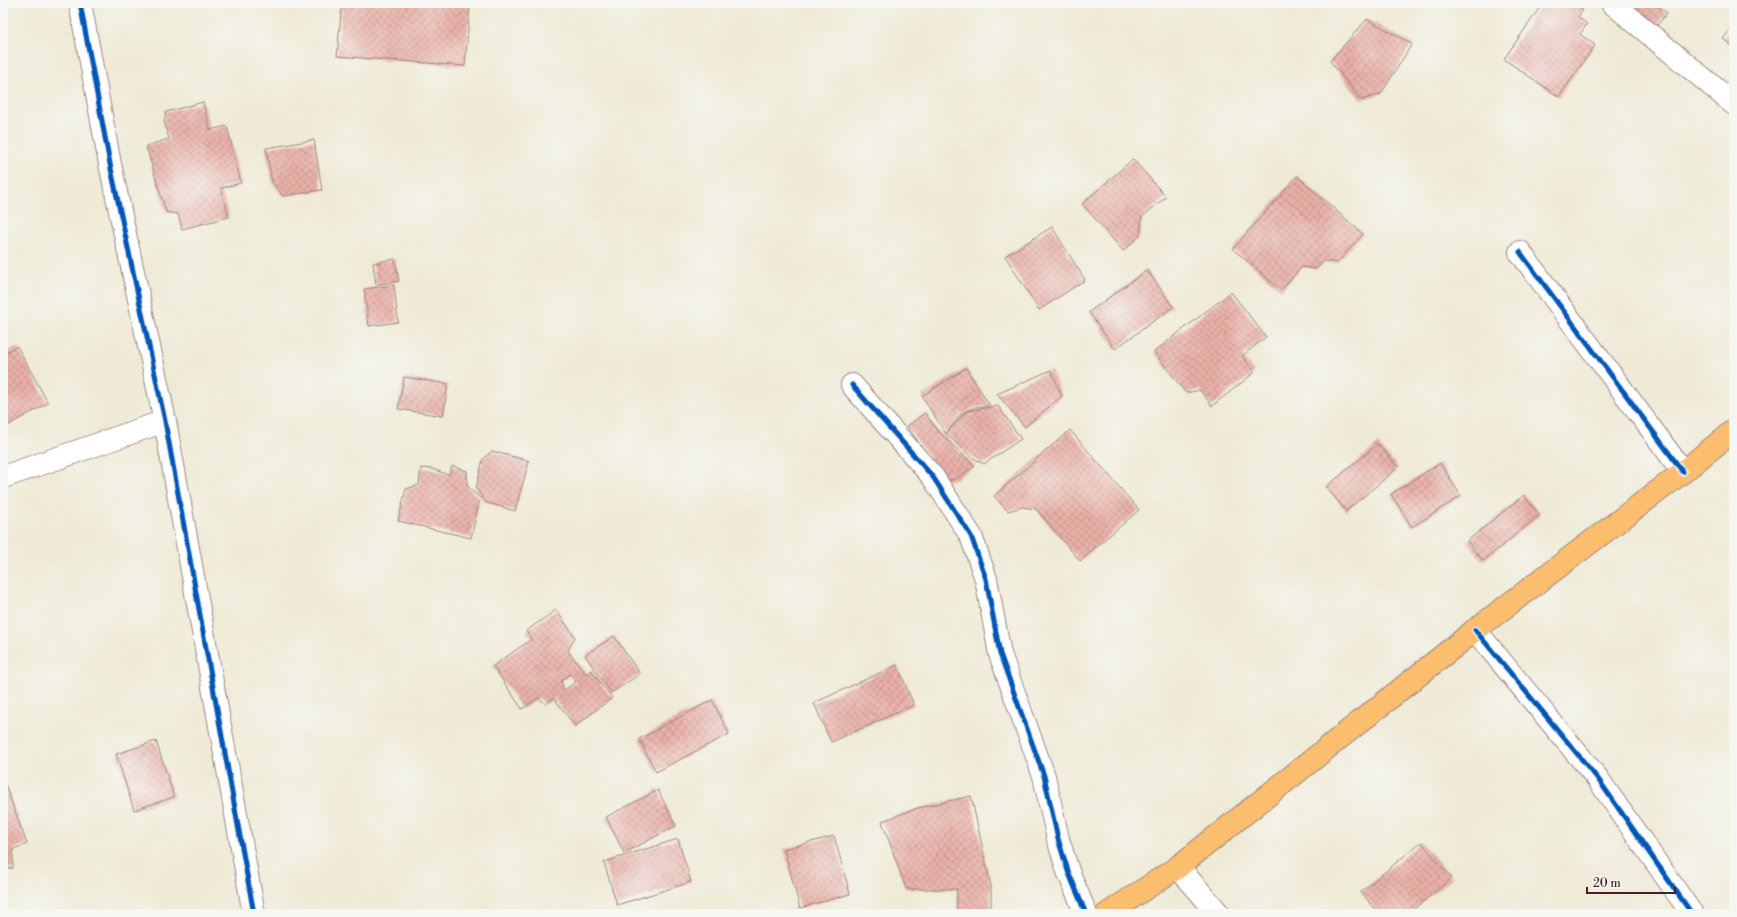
<svg xmlns="http://www.w3.org/2000/svg" width="1737" height="917" font-family="'Libre Bodoni',serif">
<defs>
<pattern id="building-cross-hatch" width="8" height="8" patternUnits="userSpaceOnUse"><rect width="8" height="8" fill="#eab2a9"/><path d="M0 0l8 8M0 8l8-8" fill="none" stroke="#c0908a"/></pattern>
</defs>
<rect width="100%" height="100%" fill="#f6f6f2"/>
<filter id="ink" filterUnits="userSpaceOnUse"><feTurbulence type="fractalNoise" baseFrequency=".025" numOctaves="2"/><feDisplacementMap in="SourceGraphic" scale="8" xChannelSelector="R" yChannelSelector="G"/><feConvolveMatrix kernelMatrix="1 2 1 2 8 2 1 2 1" color-interpolation-filters="sRGB"/></filter>
<filter id="wash" filterUnits="userSpaceOnUse"><feTurbulence type="fractalNoise" baseFrequency=".012" numOctaves="4" result="noise"/><feDisplacementMap in="SourceGraphic" scale="16" xChannelSelector="R" yChannelSelector="G"/><feGaussianBlur stdDeviation="0.9" result="paint"/><feColorMatrix in="noise" values="0 0 0 0 0 0 0 0 0 0 0 0 0 0 0 0 0 1.4 0 .05"/><feComposite in="paint" operator="in"/></filter>
<g filter="url(#wash)">
<rect width="100%" height="100%" fill="#eeead5"/>
<g id="blocks">
<path fill="url(#building-cross-hatch)" fill-rule="evenodd" d="M342 3 470 4 465 66 337 56Z
M1543 3 1556 6 1558 3H1573L1583 10 1578 17 1587 24 1580 34 1595 45 1559 97 1504 59Z
M1622 3H1654L1667 13 1654 29Z
M1367 19 1412 44 1381 94 1361 100 1330 61Z
M1734 25V47L1723 39Z
M203 102 210 130 227 126 241 183 221 188 229 217 182 229 178 214 166 212 146 146 169 139 164 121 166 112Z
M314 140 322 190 283 196 272 182 266 148Z
M1133 159 1166 197 1142 217 1140 236 1123 251 1082 204Z
M1297 176 1363 234 1337 263 1325 261 1316 269 1302 267 1281 290 1233 249Z
M1052 227 1085 280 1039 310 1005 256Z
M395 259 399 281 376 285 373 263Z
M1147 270 1173 307 1115 349 1089 312Z
M394 285 398 322 369 326 364 289Z
M1231 292 1266 337 1242 356 1255 372 1212 406 1200 390 1186 393 1154 352Z
M17 346 48 403 3 428V354Z
M966 368 990 406 976 407 967 411 998 406 1021 439 984 464 973 458 946 434 922 396ZM967 411 946 434 961 414Z
M1051 370 1062 396 1025 427 997 394Z
M404 377 448 384 443 416 398 409Z
M925 413 936 429 975 466 957 478 946 481 907 426Z
M1070 430 1139 510 1080 561 1036 509 1022 507 1008 511 994 496Z
M1378 444 1398 468 1346 511 1326 487Z
M492 451 529 461 515 511 485 502 476 488 483 459Z
M1440 463 1461 496 1412 527 1391 494Z
M452 466 467 471V486L480 498 471 538 398 521 406 489 419 485 421 468 432 469 449 475Z
M1524 495 1540 515 1483 561 1467 541Z
M556 610 575 637 568 651 586 674 591 670 612 698 575 726 554 698 546 704 538 698 522 709 493 666 532 639 526 631ZM570 674 576 682 564 690 561 681Z
M614 636 640 674 611 693 585 655Z
M897 665 914 705 831 742 814 703Z
M712 700 729 734 656 772 639 739Z
M156 741 174 797 134 810 116 754Z
M3 784H5L27 844 13 849V868L3 869Z
M658 790 676 826 624 853 606 817Z
M971 796 991 886V914H957V889H906L882 821 918 808Z
M834 836 850 894 800 908 784 849Z
M678 839 691 882 617 905 604 862Z
M1421 842 1452 878 1408 914H1379L1361 892Z"/>
</g>
</g>
<g filter="url(#ink)">
<use href="#blocks" fill-opacity="0" stroke="#9c8480" stroke-width="1"/>
<g fill="none" stroke-linecap="round" stroke-linejoin="round">
<defs>
<path id="minor" d="M80 3 110 164 165 421 254 914
M1612 3 1734 104
M1520 252 1683 472
M852 385 933 477 971 536 986 579 1000 654 1044 776 1058 839 1068 871 1086 914
M3 477 165 421
M1475 630 1598 779 1692 914
M1178 867 1219 914"/>
<path id="major" d="M1107 914 1178 867 1475 630 1683 472 1734 430"/>
</defs>
<use href="#minor" stroke="#9c8480" stroke-width="24"/>
<use href="#major" stroke="#9c8480" stroke-width="24"/>
<use href="#minor" stroke="#fff" stroke-width="22"/>
<use href="#major" stroke="#fabe6e" stroke-width="22"/>
<defs>
<path id="cycleway" d="M80 3 110 164 165 421 254 914
M1520 252 1683 472
M852 385 933 477 971 536 986 579 1000 654 1044 776 1058 839 1068 871 1086 914
M1475 630 1598 779 1692 914"/>
</defs>
<use href="#cycleway" stroke="#f6f6f2" stroke-width="8"/>
<use href="#cycleway" stroke="#0057b8" stroke-width="5"/>
</g>
</g>
<rect width="1737" height="917" fill="none" stroke="#f6f6f2" stroke-width="16"/>
<path d="M1587 887v6h88v-6" fill="none" stroke="#4a1f2b" stroke-width="2"/>
<text x="1593" y="887" font-size="12" fill="#4a1f2b" stroke="#f6f6f2" stroke-width="3" paint-order="stroke">20 m</text>
</svg>
